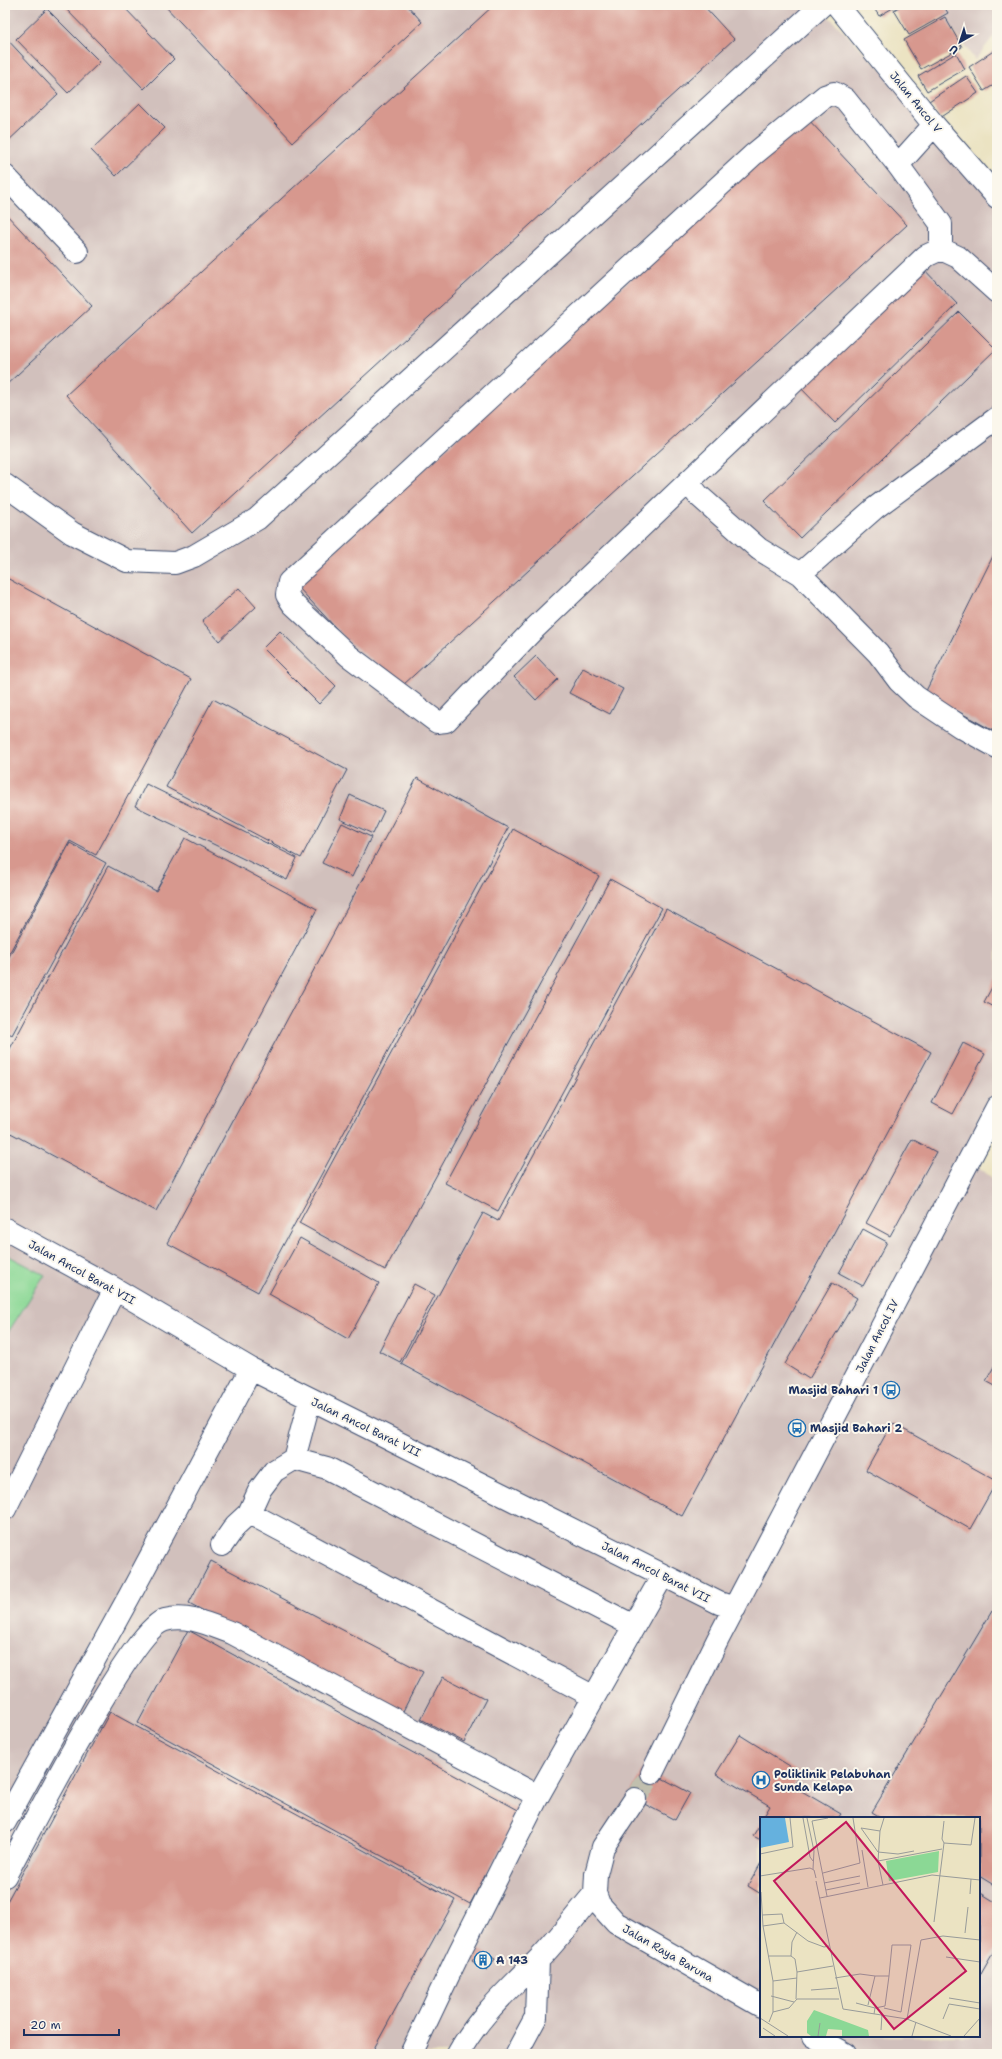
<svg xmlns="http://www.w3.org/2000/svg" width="1002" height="2059" font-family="'Shantell Sans',sans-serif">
<rect width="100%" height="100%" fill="#fbf7ec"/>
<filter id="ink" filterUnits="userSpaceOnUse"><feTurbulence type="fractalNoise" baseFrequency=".025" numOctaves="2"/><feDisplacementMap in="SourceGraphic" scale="8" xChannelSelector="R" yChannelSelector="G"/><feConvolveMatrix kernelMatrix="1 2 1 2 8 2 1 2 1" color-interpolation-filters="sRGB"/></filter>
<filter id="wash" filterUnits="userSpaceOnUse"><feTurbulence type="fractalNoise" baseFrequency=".012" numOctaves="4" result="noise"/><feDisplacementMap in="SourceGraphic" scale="16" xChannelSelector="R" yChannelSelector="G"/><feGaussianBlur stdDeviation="0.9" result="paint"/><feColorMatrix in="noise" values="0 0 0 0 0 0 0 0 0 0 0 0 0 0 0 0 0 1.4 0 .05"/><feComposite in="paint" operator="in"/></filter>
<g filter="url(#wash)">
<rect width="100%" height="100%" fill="#ebe3c2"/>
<path fill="#d1c0bc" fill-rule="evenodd" d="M5 5H817L997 184V1095L964 1155 997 1182V2054H5ZM761 1818H979V2036H761Z
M935 5H997V32L975 60Z"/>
<path fill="#8bd895" stroke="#53847a" d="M5 1254 45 1275 5 1337Z"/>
<g id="blocks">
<path fill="#d7988e" d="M62 5H122L174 59 144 89Z
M164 5H407L422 22 293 142Z
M494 5H703L734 39 192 533 66 395Z
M872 5H898L879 16Z
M902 5H943L948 13 909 35 894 10Z
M988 5H997V11Z
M47 9 100 62 68 93 16 39Z
M945 17 962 47 921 69 904 40Z
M5 37 58 94 5 144Z
M995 50 997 83 984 91 969 67Z
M956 53 965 69 927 91 918 76Z
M966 76 978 93 940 118 929 101Z
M140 103 165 128 116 176 91 150Z
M807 118 907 225 403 685 346 639 297 586Z
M5 213 92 306 5 386Z
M920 265 957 304 835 423 797 384Z
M959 312 996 349 800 538 764 501Z
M997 548V733L925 693Z
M5 577 191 679 96 855 70 841 5 961Z
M239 588 256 607 219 641 202 621Z
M280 631 336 686 319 704 263 648Z
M536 656 558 679 536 700 514 677Z
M583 668 623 689 610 714 569 693Z
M213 699 347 770 301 858 166 787Z
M417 778 508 828 258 1292 167 1243Z
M146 784 297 858 287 880 135 806Z
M350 795 384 811 373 834 340 819Z
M342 823 371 837 352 877 322 863Z
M513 829 599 876 385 1270 299 1223Z
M185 838 317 909 156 1211 5 1130V1058L108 866 156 891Z
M70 843 106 863 12 1035 5 1031V964Z
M610 879 662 908 498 1211 445 1183Z
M666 909 931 1052 682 1516 401 1364 483 1213 498 1221Z
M997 978V1009L984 1002Z
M963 1043 985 1054 953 1114 932 1103Z
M912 1139 936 1152 890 1236 866 1223Z
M863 1229 887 1242 863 1286 839 1273Z
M300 1238 379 1283 348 1339 269 1294Z
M832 1283 857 1298 809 1379 785 1364Z
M414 1284 435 1295 400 1362 379 1351Z
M997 1361V1387L986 1381Z
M892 1423 997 1481 970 1529 866 1470Z
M211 1561 423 1672 401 1715 189 1603Z
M992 1611 997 1614V1887L979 1876V1818H882L872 1812Z
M188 1630 520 1811 470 1904 138 1723Z
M443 1677 486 1699 464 1742 421 1719Z
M110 1712 455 1900 371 2054H5V1905Z
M740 1735 801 1773 793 1786 841 1814 838 1818H763L770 1806 716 1774Z
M643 1768 690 1793 675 1820 629 1796Z
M761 1822V1840L753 1836Z
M761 1863V1894L748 1886Z
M979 1892 997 1903V1946L981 1974 979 1973Z
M480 1950 495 1959 487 1970 472 1961Z"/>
</g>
</g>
<g filter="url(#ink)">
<use href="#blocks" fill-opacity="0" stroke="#3a4a6d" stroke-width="1"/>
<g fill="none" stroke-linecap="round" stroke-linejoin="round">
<path stroke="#c1bfae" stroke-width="22" stroke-dasharray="22 11" stroke-linecap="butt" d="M635 1799 652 1773"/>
<defs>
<path id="minor" d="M837 5 934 125 997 197
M898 165 934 125
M5 176 77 252
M997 292 958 257 941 249 926 256 688 482 698 495 759 549 800 574 875 508 997 418
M688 482 534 629 446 721 437 722 349 656 293 604 287 595 289 582 753 155 825 96 834 93 845 99 898 165 941 224V249
M5 485 72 533 127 561 175 563 194 556 257 519 822 5
M800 574 878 653 899 681 916 697 961 727 997 747
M5 1229 115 1289 251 1369 719 1603 735 1608
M294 1459 327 1468 634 1626
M5 1509 115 1289
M249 1513 594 1697
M222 1545 236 1525 249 1513 259 1491 274 1471 294 1459 310 1399
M652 1773 718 1639 997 1107
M635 1799 603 1847 596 1874 595 1893 599 1904 616 1923 761 2006
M5 1822 130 1595 251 1369
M5 1876C27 1836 132 1628 165 1620 189 1614 210 1625 232 1633L538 1796
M813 2036 845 2054
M411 2054 459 1953 538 1796 663 1575
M458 2054C478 2017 508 1990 537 1961 558 1940 576 1915 595 1893
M516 2054 536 2017 538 1960"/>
</defs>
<use href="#minor" stroke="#3a4a6d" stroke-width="24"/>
<use href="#minor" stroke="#fff" stroke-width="22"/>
</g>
</g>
<defs>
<symbol id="bus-ring" viewBox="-11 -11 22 22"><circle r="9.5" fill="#fbf7ec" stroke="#1f6fb2" stroke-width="1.5"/><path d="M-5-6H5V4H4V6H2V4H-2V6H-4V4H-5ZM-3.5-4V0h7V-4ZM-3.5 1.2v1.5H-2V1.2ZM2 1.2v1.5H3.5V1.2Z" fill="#1f6fb2"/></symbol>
<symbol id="hospital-ring" viewBox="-11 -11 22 22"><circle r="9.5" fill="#fbf7ec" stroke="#1f6fb2" stroke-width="1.5"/><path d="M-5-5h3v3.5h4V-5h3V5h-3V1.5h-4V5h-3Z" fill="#1f6fb2"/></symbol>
<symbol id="building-ring" viewBox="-11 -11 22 22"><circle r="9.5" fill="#fbf7ec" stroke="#1f6fb2" stroke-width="1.5"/><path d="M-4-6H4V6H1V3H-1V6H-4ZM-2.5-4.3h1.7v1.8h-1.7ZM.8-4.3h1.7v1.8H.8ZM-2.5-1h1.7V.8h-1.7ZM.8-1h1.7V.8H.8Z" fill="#1f6fb2"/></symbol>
</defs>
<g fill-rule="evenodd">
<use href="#bus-ring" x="881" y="1380" width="20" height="20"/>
<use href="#bus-ring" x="787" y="1418" width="20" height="20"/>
<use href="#hospital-ring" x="751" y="1770" width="20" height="20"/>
<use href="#building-ring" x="473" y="1950" width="20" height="20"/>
</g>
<g text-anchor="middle" stroke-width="4" stroke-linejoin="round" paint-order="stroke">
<g font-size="11" fill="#1b2f5e" stroke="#fbf7ec">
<text transform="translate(916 102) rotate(51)" y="4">Jalan Ancol V</text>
<text transform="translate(82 1272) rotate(29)" y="4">Jalan Ancol Barat VII</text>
<text transform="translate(877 1336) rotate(-63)" y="4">Jalan Ancol IV</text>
<text transform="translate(366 1427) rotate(26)" y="4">Jalan Ancol Barat VII</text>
<text transform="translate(656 1572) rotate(27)" y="4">Jalan Ancol Barat VII</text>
<text transform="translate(668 1953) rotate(30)" y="4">Jalan Raya Baruna</text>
</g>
<g font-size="11" font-weight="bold" fill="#1b2f5e" stroke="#fbf7ec" text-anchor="start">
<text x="878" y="1394" text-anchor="end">Masjid Bahari 1</text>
<text x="810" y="1432">Masjid Bahari 2</text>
<text x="774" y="1778">Poliklinik Pelabuhan<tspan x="774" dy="13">Sunda Kelapa</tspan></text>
<text x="496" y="1964">A 143</text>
</g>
</g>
<g transform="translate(760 1817)">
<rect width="220" height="220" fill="#ebe3c2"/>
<path d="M179 34 178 55 129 64 126 44ZM54 193 108 213 109 219H82V213L68 212 66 219H51L47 216V204Z" fill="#8bd895"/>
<path d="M0 1H25L29 25 0 31Z" fill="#65b1de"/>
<path fill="none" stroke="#989b9a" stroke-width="1" d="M43 1 50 40 53 44M47 1 54 34 53 52M120 14 101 11 118 35 138 37 154 34M184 26 182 22 184 4M102 33 108 70M0 37 33 30 30 1M118 44 182 32M63 56 100 46 93 1M0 59 50 51 54 53 56 61M56 64 83 192 147 202 191 219M64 66 100 59M123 68 118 44 120 14 124 1M66 73 100 66M1 75 3 109 13 164V195L9 205M210 77 211 62M67 79 52 4 68 1M60 81 172 58 220 63M2 98 22 97 24 106 48 124 64 130 69 129M174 105 184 26 211 28 215 1M3 109 24 106M205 116 208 90M9 139H31M186 140 220 145M37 155 73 149M75 161 100 157 115 159M13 164 37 161M51 173 77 171M11 179 34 185M189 181 220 186M36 182 37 155 35 142 31 139 32 125 37 115M96 186 115 191M108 188 115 159H129L125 189 115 191 114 197M124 191 141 195 151 128H132L129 159M13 195 29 191 37 182H79M0 201 28 219M147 202 161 123 183 119 220 123M183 202 189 187 220 192M3 211 15 219M121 213 122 197M58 219 60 206M152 219 156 205M204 219 220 201"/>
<path fill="#c2185b" fill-opacity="0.15" stroke="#c2185b" stroke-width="2" d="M86 5 206 154 134 212 14 64Z"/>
<rect width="220" height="220" fill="none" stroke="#1b2f5e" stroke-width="2"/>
</g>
<rect width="1002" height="2059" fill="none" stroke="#fbf7ec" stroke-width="20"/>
<g transform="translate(960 42) rotate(219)" stroke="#fbf7ec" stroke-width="3" paint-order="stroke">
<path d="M0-3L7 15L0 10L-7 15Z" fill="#1b2f5e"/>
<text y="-6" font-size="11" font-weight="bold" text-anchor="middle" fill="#1b2f5e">U</text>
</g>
<path d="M24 2029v6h95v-6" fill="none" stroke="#1b2f5e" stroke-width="2"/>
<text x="30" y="2029" font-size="12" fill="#1b2f5e" stroke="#fbf7ec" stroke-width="3" paint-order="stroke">20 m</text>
</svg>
